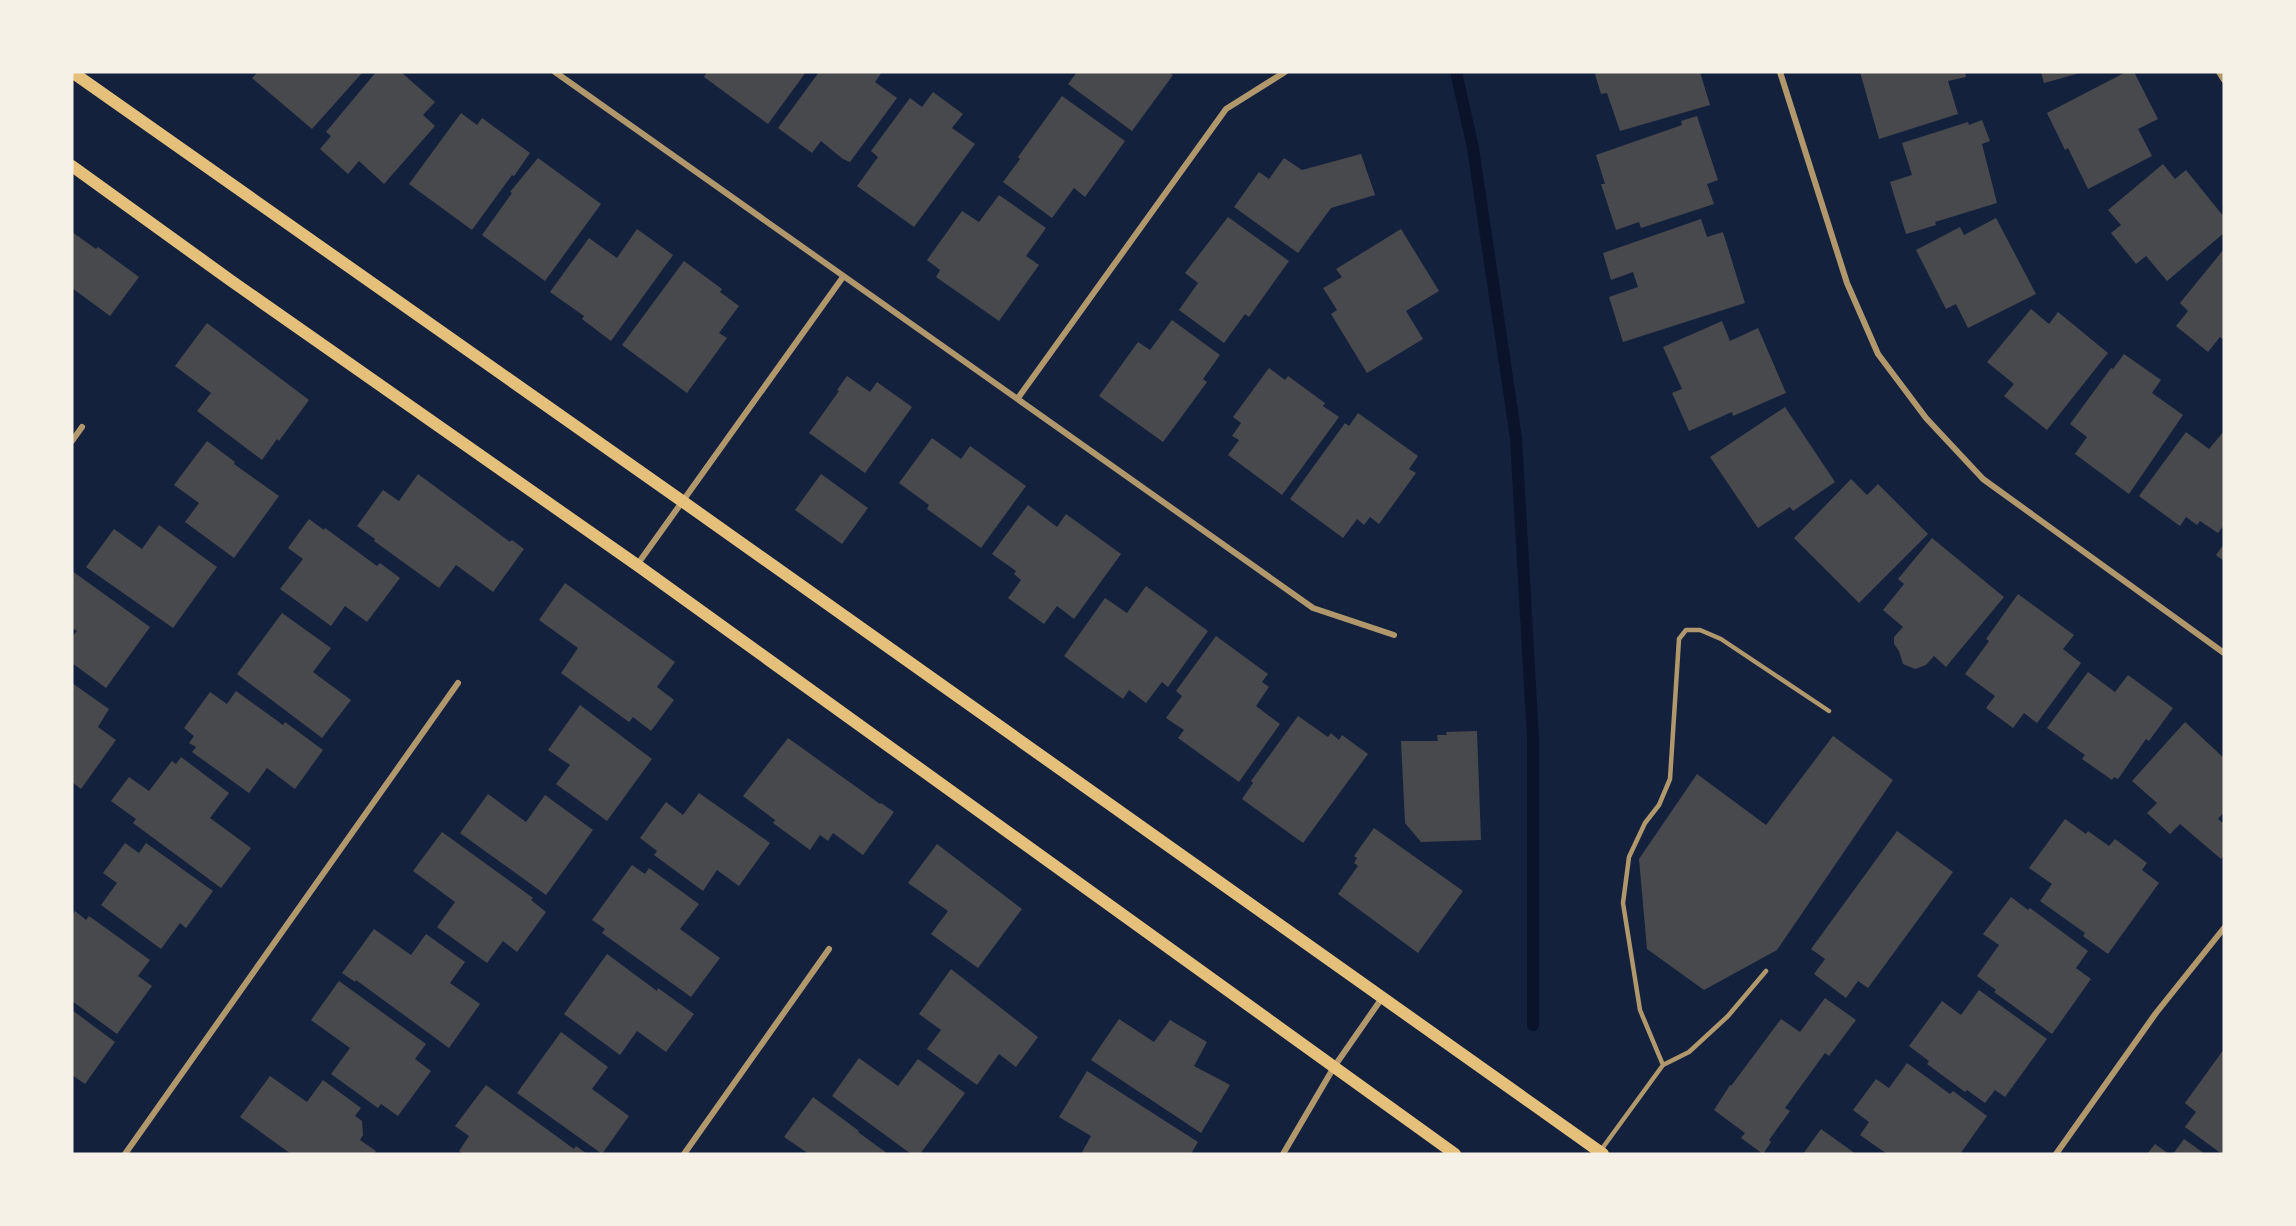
<svg xmlns="http://www.w3.org/2000/svg" width="2296" height="1226" font-family="Rubik,sans-serif">
<rect width="100%" height="100%" fill="#14213d"/>
<g fill="none" stroke-linecap="round" stroke-linejoin="round">
<path stroke="#0b132b" stroke-width="12" d="M1456 72 1473 148 1516 438 1533 739V1025"/>
</g>
<path fill="#48494c" d="M258 72H363L312 129 252 78Z
M376 72H401L435 102 423 115 435 126 384 184 359 161 348 174 320 149 331 136 326 132Z
M707 72H806L768 124 704 77Z
M819 72H882L875 82 897 98 850 162 843 159 821 141 812 153 778 128Z
M1077 72H1168L1173 75 1132 131 1068 84Z
M1601 72H1700L1710 105 1620 131 1607 93 1601 94 1595 74Z
M1860 72H1965L1966 77 1948 81 1958 114 1879 139Z
M2041 72H2080V73L2044 83Z
M2126 72H2134L2158 119 2138 129 2152 156 2088 189 2068 148 2065 150 2047 113Z
M933 92 963 114 952 128 975 144 914 227 857 186 878 157 871 151 910 98 922 107Z
M1062 96 1125 141 1085 197 1074 188 1052 218 1003 182 1020 159 1018 157Z
M461 113 477 125 482 118 530 153 514 176 512 175 472 230 409 184Z
M1697 116 1718 180 1707 184 1714 204 1641 228 1639 222 1616 230 1601 184H1605L1596 155 1682 125 1681 121Z
M1982 120 1990 141 1982 144 1997 203 1935 222 1936 225 1906 234 1890 182 1912 175 1902 143 1968 122 1969 125Z
M1361 154 1375 195 1331 208 1298 253 1234 207 1259 172 1269 179 1284 158 1302 170Z
M538 158 601 204 545 281 482 235 512 193 510 192Z
M2163 164 2175 179 2186 170 2224 217V233L2167 281 2146 256 2136 264 2111 233 2121 225 2108 210Z
M999 195 1046 228 1026 256 1039 265 999 321 936 277 940 270 927 260 962 211 979 222Z
M1228 217 1289 261 1249 317 1245 314 1224 343 1179 310 1198 283 1185 273Z
M1996 218 2036 294 1968 328 1956 304 1946 309 1916 250 1960 227 1964 235Z
M1701 219 1707 237 1723 232 1745 303 1623 342 1609 297 1638 287 1633 272 1611 280 1603 253Z
M637 229 673 255 611 341 582 319 584 316 550 292 589 238 617 258Z
M1401 229 1439 291 1406 311 1423 339 1367 373 1331 314 1337 310 1323 288 1342 277 1336 269Z
M72 232 96 249 98 247 139 277 110 316 72 288Z
M2224 249V340L2220 337 2208 352 2176 326 2188 311 2180 303Z
M684 261 722 289 720 292 739 306 719 333 727 338 687 393 622 345Z
M2031 309 2049 324 2058 312 2108 353 2047 430 2004 396 2014 384 1987 362Z
M1172 320 1220 355 1203 379 1207 382 1163 442 1099 396 1138 342 1150 350Z
M1722 321 1730 341 1758 328 1786 393 1733 416 1732 412 1689 431 1672 393 1682 389 1663 347Z
M207 323 309 400 279 441 277 439 262 460 197 411 211 393 175 366Z
M2124 354 2161 380 2152 393 2183 415 2129 494 2075 454 2087 437 2070 424 2111 368 2113 369Z
M1269 368 1285 380 1288 376 1325 403 1323 406 1339 417 1282 495 1228 455 1239 440 1232 436 1241 423 1233 417Z
M847 376 870 392 877 382 912 407 865 473 809 433 839 391 837 390Z
M1785 407 1835 482 1793 511 1790 507 1758 528 1710 457Z
M1358 413 1418 456 1409 469 1416 473 1379 524 1370 517 1364 525 1357 519 1343 538 1290 499 1345 423 1349 426Z
M2224 431V525L2218 533 2200 521 2197 525 2186 517 2180 526 2139 496 2186 432 2209 449Z
M932 438 961 459 970 446 1026 486 981 548 927 509 929 505 899 483Z
M207 441 235 462 234 464 279 496 234 558 185 522 199 503 174 485Z
M418 474 510 542 512 540 524 549 493 592 456 565 439 588 374 541 375 539 357 526 383 490 399 501Z
M821 474 868 508 842 544 795 510Z
M1851 479 1867 495 1878 484 1928 534 1859 603 1794 538Z
M1028 505 1057 527 1066 514 1121 554 1074 619 1057 606 1044 624 1008 598 1021 580 1014 574 1016 571 992 554Z
M309 519 324 530 325 528 377 566 380 563 400 578 367 622 345 606 331 626 280 589 303 559 288 548Z
M159 525 217 567 173 628 86 567 114 529 142 549Z
M1932 538 2004 597 1946 667 1934 656 1926 665 1915 669 1903 664 1899 651 1894 644V637L1903 627 1883 610 1904 584 1898 579Z
M2224 544V561L2216 555Z
M72 571 150 627 106 688 72 663V637L77 631 72 628Z
M565 583 675 662 657 687 674 700 651 731 633 717 629 722 561 673 578 648 539 620Z
M1146 586 1208 631 1168 687 1162 682 1146 703 1129 690 1123 699 1064 656 1105 598 1127 613Z
M2018 594 2074 635 2063 649 2081 663 2037 723 2024 713 2013 728 1986 708 1995 696 1965 674 1989 641 1986 639Z
M282 613 331 648 313 672 351 700 322 738 237 674Z
M1216 636 1268 674 1262 682 1269 687 1256 706 1280 724 1239 782 1178 738 1184 730 1166 718 1182 696 1176 691Z
M2088 672 2115 692 2128 675 2173 708 2149 741 2146 739 2118 779 2114 777 2112 780 2082 759 2085 755 2047 728Z
M72 683 109 709 98 727 116 740 81 789 72 782Z
M236 691 283 725 285 722 323 750 295 789 267 768 249 793 192 752 196 747 189 743 194 736 184 728 210 692 227 704Z
M580 705 652 759 607 821 556 784 570 765 548 750Z
M1298 716 1328 737 1331 733 1339 740 1342 735 1368 754 1303 843 1242 799 1253 783 1251 781Z
M2185 722 2224 758V812L2218 819 2224 824V855L2221 859 2180 824 2170 834 2147 813 2157 803 2132 781Z
M1477 731 1481 840 1421 842 1405 823 1401 741H1438L1437 735H1447L1446 732Z
M1833 736 1893 780 1777 950 1704 990 1647 949 1639 859 1697 774 1766 825Z
M788 738 880 804 881 803 894 812 863 855 833 833 828 841 820 835 810 850 773 823 775 820 743 796Z
M181 757 229 793 210 818 251 848 221 888 133 823 136 819 111 801 129 777 149 791 172 761 176 764Z
M699 793 770 843 739 886 717 870 703 891 654 855 657 851 640 838 666 802 683 815Z
M488 794 526 822 545 795 593 830 546 895 460 833Z
M2065 819 2086 834 2088 831 2109 846 2115 839 2147 863 2142 870 2159 883 2108 954 2083 936 2085 933 2040 901 2052 884 2029 868Z
M1374 828 1463 891 1418 953 1338 894 1358 866 1354 863 1357 858 1354 856Z
M1897 831 1953 872 1868 988 1858 981 1846 998 1814 974 1825 959 1811 949Z
M442 832 533 898 531 900 546 912 517 952 503 941 487 963 437 927 455 902 413 871Z
M125 843 139 853 146 843 213 891 186 928 180 923 161 949 101 905 117 883 103 873Z
M937 844 1022 909 978 968 931 934 948 911 908 883Z
M632 865 645 874 649 868 699 904 680 929 720 958 691 997 602 933 605 929 592 920Z
M2011 897 2028 910 2030 908 2088 951 2076 968 2091 979 2052 1034 1994 992 1996 990 1977 976 1999 945 1983 934Z
M75 911 86 920 89 916 150 960 138 976 152 986 117 1034 72 1001V915Z
M374 929 411 955 426 934 465 962 450 983 480 1004 449 1048 356 980 355 982 342 973Z
M607 954 657 991 658 988 694 1014 666 1052 637 1031 620 1055 564 1014Z
M951 969 1038 1037 1016 1067 999 1054 977 1085 927 1049 941 1030 919 1014Z
M339 981 426 1044 415 1059 431 1071 398 1116 381 1104 378 1108 331 1074 350 1048 311 1020Z
M1979 990 2047 1039 2005 1097 1995 1090 1985 1103 1967 1090 1965 1092 1927 1064 1929 1061 1909 1046 1942 1001 1961 1015Z
M1825 998 1856 1020 1829 1056 1825 1053 1785 1108 1790 1111 1769 1140 1771 1142 1763 1154 1741 1138 1745 1133 1714 1110 1730 1085 1731 1086 1781 1019 1800 1032Z
M72 1010 115 1042 85 1084 72 1075Z
M1119 1019 1154 1042 1170 1020 1207 1042 1194 1066 1230 1085 1201 1133 1091 1060Z
M561 1032 608 1067 592 1089 629 1116 602 1154 517 1093Z
M2224 1049V1154H2222L2185 1127 2196 1112 2185 1103Z
M859 1058 898 1086 918 1059 965 1093 920 1154H911L832 1096Z
M1907 1063 1950 1094 1953 1091 1987 1116 1960 1154H1887L1860 1135 1869 1122 1853 1110 1876 1079 1889 1088Z
M1087 1071 1198 1142 1191 1154H1081L1091 1136 1059 1117Z
M270 1076 307 1102 323 1080 361 1108 355 1116 362 1121 363 1135 360 1140 376 1151 374 1154H291L240 1117Z
M486 1085 574 1149 576 1146 587 1154H463L459 1151 469 1136 455 1126Z
M813 1097 859 1131 858 1132 888 1154H809L784 1137Z
M1821 1129 1856 1154H1803Z
M2184 1139 2205 1154H2173Z
M2155 1144 2169 1154H2147Z"/>
<g fill="none" stroke-linecap="round" stroke-linejoin="round">
<path stroke="#b1986c" stroke-width="4.5" d="M1663 1065 1640 1010 1623 903 1629 857 1645 823 1659 805 1670 779 1679 639 1686 630H1700L1721 639 1829 711
M1601 1150 1663 1065 1689 1052 1728 1016 1766 971"/>
<path stroke="#b1986c" stroke-width="6" d="M555 72 1313 608 1394 635
M1780 72 1847 283 1878 354 1926 418 1983 479 2224 653
M2219 72 2224 80
M1018 398 1226 109 1285 72
M72 441 82 427
M637 565 843 277
M125 1154 458 683
M684 1154 829 949
M1283 1154 1334 1067 1382 998
M2056 1154 2156 1013 2224 928"/>
<path stroke="#e5c07b" stroke-width="12" d="M72 72 682 501 1603 1154
M72 166 230 280 637 565 1455 1154"/>
</g>
<rect width="2296" height="1226" fill="none" stroke="#f6f1e7" stroke-width="147"/>
</svg>
